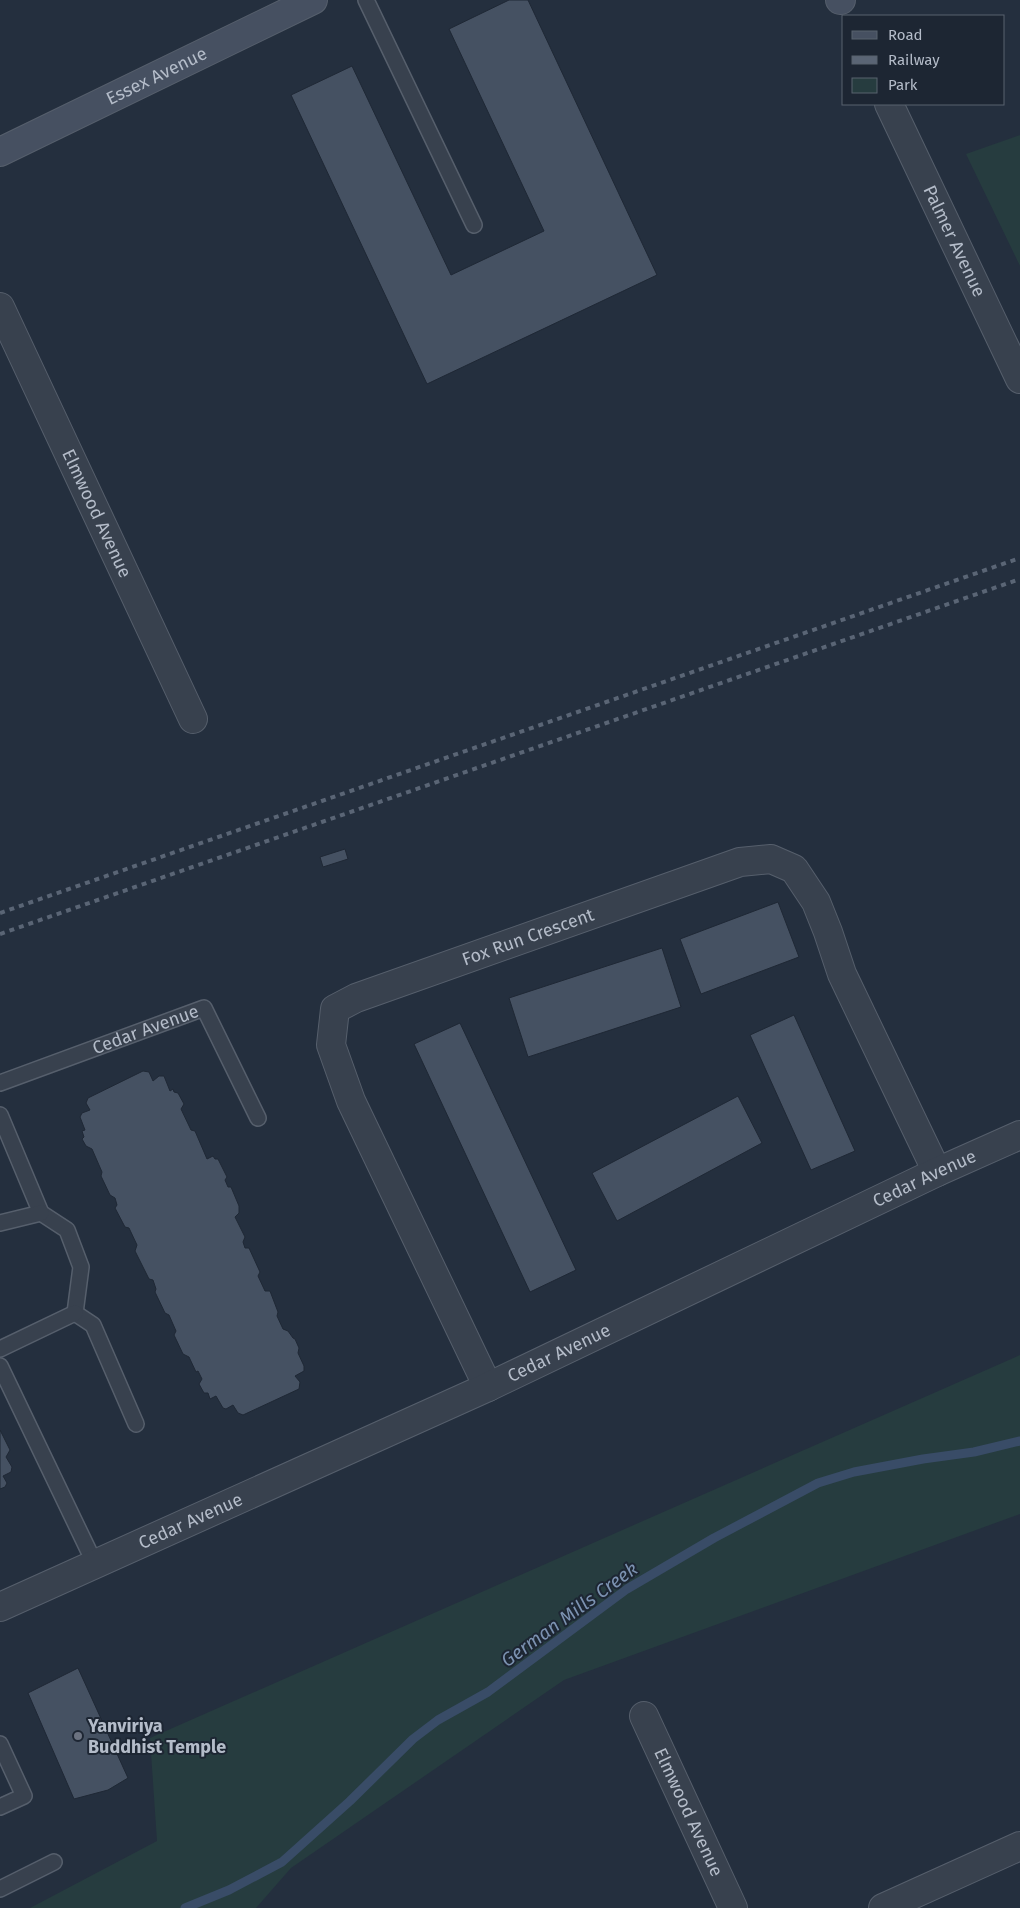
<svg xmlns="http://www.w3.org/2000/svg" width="1020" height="1908" font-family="'Fira Sans',sans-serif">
<rect width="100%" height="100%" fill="#242f3e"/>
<path fill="#263c3f" d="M1020 135V266L966 154Z
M1020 1355V1514L564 1680 291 1868 256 1908H30L157 1841 150 1738Z"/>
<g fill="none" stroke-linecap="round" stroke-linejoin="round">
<path stroke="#394c67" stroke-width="9" d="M185 1908 229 1890 282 1862 350 1801 413 1739 438 1720 488 1692 627 1589 714 1538 818 1483 854 1472 923 1459 974 1452 1020 1441"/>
</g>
<path fill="#455162" stroke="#1f2835" d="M509 0H528L657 275 427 384 291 95 352 66 451 275 544 231 449 29Z
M345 849 348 859 323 867 320 857Z
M778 902 799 957 701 994 680 939Z
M662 948 681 1007 528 1057 509 998Z
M794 1015 855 1151 811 1170 750 1035Z
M460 1023 576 1270 530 1292 414 1044Z
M143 1071 149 1072 153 1081 159 1076H164L170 1091 173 1089 174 1092 178 1093 184 1104 181 1109 191 1130 195 1131 207 1159 213 1156 215 1159H218L227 1177 225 1180 228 1187H231L239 1206V1213L235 1217 245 1237 243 1242 245 1248H249L260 1272 258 1276 265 1291H270L278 1312 277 1316 283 1329 288 1331 293 1338 295 1339 299 1348 298 1353 304 1366V1371L295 1376 300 1382 299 1389 243 1415 238 1413 233 1405 226 1409 223 1408 216 1396 210 1399 208 1393H204L199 1384 202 1379 198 1371 196 1372 189 1357 183 1354 174 1335 176 1331 169 1315 165 1313 155 1292 156 1289 153 1280 149 1279 135 1251 137 1245 129 1228 125 1227 115 1208 117 1205 115 1198 110 1195 101 1176 102 1172 92 1149 86 1146 82 1139 84 1137 82 1131 85 1130 80 1117 82 1113 90 1110 86 1103 88 1098Z
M738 1096 762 1143 617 1221 592 1173Z
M0 1430 10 1450 6 1457 12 1467 11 1472 3 1476 7 1483 5 1487 0 1489Z
M78 1668 128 1778 108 1790 74 1799 28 1693Z"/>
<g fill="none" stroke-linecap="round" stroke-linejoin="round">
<defs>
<g id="lane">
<path d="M366 0 474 225"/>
<path id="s1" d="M0 1083 204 1008 258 1118"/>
<path d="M0 1115 41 1213 67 1230 81 1267 75 1313"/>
<path d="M0 1223 41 1213"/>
<path d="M75 1313 93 1325 136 1424"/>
<path d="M0 1349 75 1313"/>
<path d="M0 1366 95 1564"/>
<path d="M0 1744 24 1796 0 1807"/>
<path d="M0 1889 54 1862"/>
</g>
<g id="street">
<path id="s2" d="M889 104 1020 379"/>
<path id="s3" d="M0 307 193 719"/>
<path id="s4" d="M488 1387 351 1101 331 1045 335 1009 356 998 740 862 771 859 794 869 816 902 828 932 842 974 937 1172"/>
<path id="s5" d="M0 1607 488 1387 937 1172 1020 1135"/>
<path id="s6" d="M644 1716 733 1908"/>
<path d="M883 1908 1020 1846"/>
</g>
<g id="secondary">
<path d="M840 0H841"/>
<path id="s7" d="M0 152 313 0"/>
</g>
</defs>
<use href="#lane" stroke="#565f6c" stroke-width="18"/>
<use href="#street" stroke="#565f6c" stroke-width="30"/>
<use href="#secondary" stroke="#565f6c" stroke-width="30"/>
<use href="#lane" stroke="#38414e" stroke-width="15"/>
<use href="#street" stroke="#38414e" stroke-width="28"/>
<use href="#secondary" stroke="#465061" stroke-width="28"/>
<path stroke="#5a6575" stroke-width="4" stroke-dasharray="5 5" stroke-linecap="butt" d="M0 913 1020 558
M0 934 1020 579"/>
</g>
<circle fill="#6b7280" stroke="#1d2633" stroke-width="2" cx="78" cy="1736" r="5"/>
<g text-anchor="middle" stroke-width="4" stroke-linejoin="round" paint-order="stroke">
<g font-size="18" fill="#b4bcc9" stroke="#1d2633">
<text dy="6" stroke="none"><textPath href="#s7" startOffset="174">Essex Avenue</textPath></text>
<text dy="6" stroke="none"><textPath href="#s2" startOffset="152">Palmer Avenue</textPath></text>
<text dy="6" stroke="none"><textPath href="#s3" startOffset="228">Elmwood Avenue</textPath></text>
<text dy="6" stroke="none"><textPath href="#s4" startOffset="619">Fox Run Crescent</textPath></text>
<text dy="6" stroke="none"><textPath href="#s1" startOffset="155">Cedar Avenue</textPath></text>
<text dy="6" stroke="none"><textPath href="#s5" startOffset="1019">Cedar Avenue</textPath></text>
<text dy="6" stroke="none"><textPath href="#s5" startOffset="614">Cedar Avenue</textPath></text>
<text dy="6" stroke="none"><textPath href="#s5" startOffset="209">Cedar Avenue</textPath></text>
<text dy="6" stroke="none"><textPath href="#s6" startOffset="106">Elmwood Avenue</textPath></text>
</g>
<g font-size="18" font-weight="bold" fill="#b4bcc9" stroke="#1d2633" text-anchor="start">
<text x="88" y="1732">Yanviriya<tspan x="88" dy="21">Buddhist Temple</tspan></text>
</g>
<g font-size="19" font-style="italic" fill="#7c92b1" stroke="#1d2633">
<text transform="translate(569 1614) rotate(-36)" y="7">German Mills Creek</text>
</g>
</g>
<rect x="842" y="15" width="162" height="90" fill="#1d2633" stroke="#59626f"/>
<rect x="852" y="31" width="25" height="8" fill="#465061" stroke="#59626f"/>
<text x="888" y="40" font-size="15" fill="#b4bcc9">Road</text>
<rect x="852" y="56" width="25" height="8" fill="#5a6575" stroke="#59626f"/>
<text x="888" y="65" font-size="15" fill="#b4bcc9">Railway</text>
<rect x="852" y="78" width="25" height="15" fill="#263c3f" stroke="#59626f"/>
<text x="888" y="90" font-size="15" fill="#b4bcc9">Park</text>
</svg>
